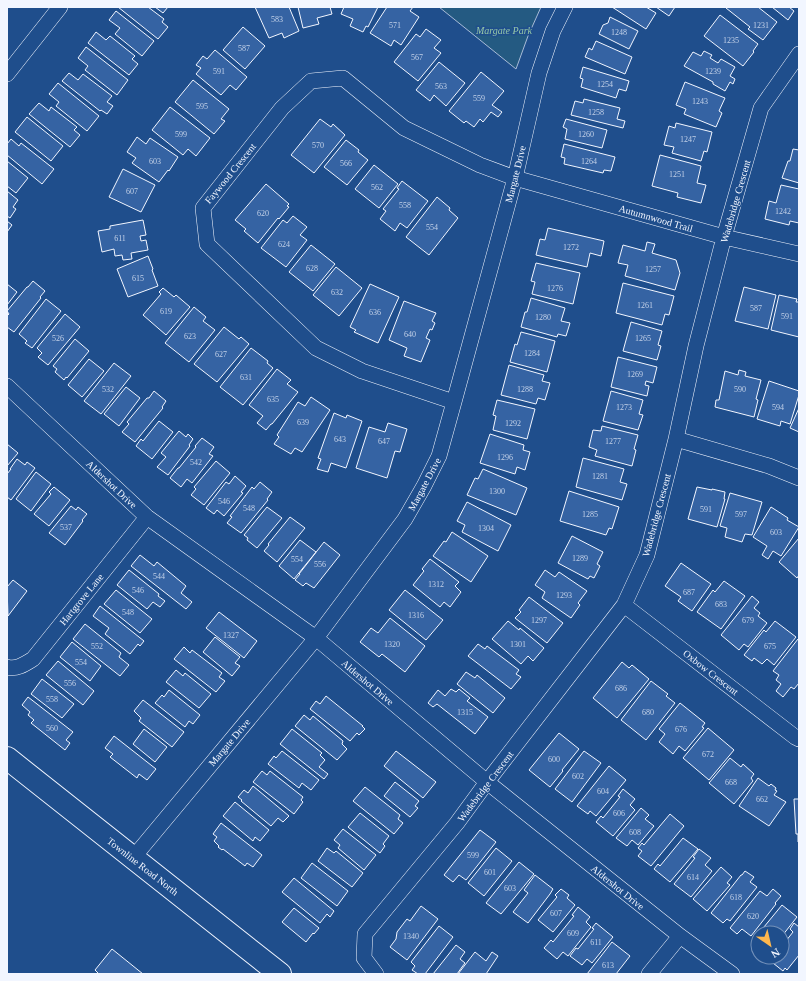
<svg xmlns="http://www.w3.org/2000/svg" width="806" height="981" font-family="'Times New Roman',serif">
<rect width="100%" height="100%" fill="#1f4e8c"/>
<path fill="#245a82" stroke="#a8bbd7" d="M439 7H541L528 36 516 69Z"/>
<path fill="#3563a3" stroke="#f2f6ff" d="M118 7H148L164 19 162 22 168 27 158 39Z
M155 7H168L163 13Z
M255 7H289L299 31 284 38 282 33 269 38Z
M298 7H330L332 14 317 18 319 24 303 28Z
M344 7H378L368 27 366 26 363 32 350 26 353 19 341 14Z
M387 7H413L410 11 419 17 401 45 394 40 391 46 370 33Z
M612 7H646L656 13 646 29Z
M656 7H675L669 16Z
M726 7H758L777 22 763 40 748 29 750 27 726 8Z
M772 7H789L794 11 788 20Z
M116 11 154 41 142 56 115 34 120 28 109 20Z
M720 15 758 44 753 51 754 52 743 66 704 36Z
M610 17 638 31 629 49 599 34 603 25 608 23Z
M243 27 265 46 245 69 223 50Z
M426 29 441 40 434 48 441 53 418 81 394 62 416 34 420 37Z
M96 32 106 40 110 36 135 56 132 59 138 64 129 75 88 43Z
M596 41 632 57 625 74 585 57 589 48 592 50Z
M86 47 128 80 117 95 85 70 88 66 78 58Z
M215 50 247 77 236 90 230 85 221 95 196 74 201 68 196 65 203 56 207 59Z
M704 51 712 55 710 58 718 63 721 59 735 67 730 76 735 79 733 84 730 82 725 91 713 84V82L684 66 693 52 701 56Z
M439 62 465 83 446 106 434 95 430 101 416 90Z
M583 67 629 81 626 91 619 89 616 98 581 87 583 79 580 78Z
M481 72 504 91 492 105 502 112 498 117 491 112 483 122 480 119 474 127 466 121 464 123 449 111Z
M69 73 78 80 83 74 112 96 107 102 113 106 107 114 101 110 100 111 62 81Z
M193 80 229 109 221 119 225 121 214 134 175 102Z
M685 82 725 98 719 111 722 113 716 127 684 114 686 109 676 105Z
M58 83 99 116 87 131 56 106 59 102 49 94Z
M584 99 620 108 617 119 625 121 623 128 571 115 575 101 583 103Z
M39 103 49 111 51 107 77 127 74 130 80 135 70 147 29 114Z
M170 107 210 138 196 156 188 149 183 155 152 130Z
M27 117 63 146 51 161 15 132Z
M320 119 331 127 333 124 345 135 314 173 291 155Z
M566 119 607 130 602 148 565 139 567 129 563 127Z
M676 123 712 132 707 152 704 151 701 161 672 153 674 147 664 145 669 126 675 128Z
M137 137 146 144 150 138 178 157 169 171 168 170 159 182 132 163 136 158 127 152Z
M11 139 19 146 21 143 54 169 42 184 7 155V144Z
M346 140 359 150 358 152 368 160 347 185 324 167Z
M564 144 615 157 611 171 604 170 603 173 564 164 565 158 561 157Z
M793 149 799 150V183L782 178 788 161H790Z
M660 155 701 166 697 183 706 185 701 203 677 197 678 193 652 186Z
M7 161 28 178 16 193 7 186Z
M374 165 398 184 379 208 355 189Z
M123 169 155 185 141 212 109 197Z
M402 181 428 201 407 228 400 223 395 231 380 219 386 211 383 209 399 189 397 188Z
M266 184 289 204 287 206 289 207 279 219 278 218 258 243 244 231 246 229 235 220Z
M781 185 799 189V223L790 221 789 225 765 219 769 201 776 203Z
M7 191 18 200 13 207 16 209 10 218 7 216Z
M437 197 450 208 449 210 458 218 429 255 406 237Z
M293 216 307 227 300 235 307 240 286 267 261 248 283 220 287 223Z
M143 220 146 235 140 236 141 241 146 240 148 250 131 253 132 259 123 260 122 255 115 256 114 249 102 252 98 231 110 229V226Z
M7 221 12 225 7 232Z
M548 228 604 241 601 256 590 253 587 267 536 255 540 239 545 240Z
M647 242 655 244 652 253 676 260 680 273 675 290 625 276 628 265 618 263 623 245 645 251Z
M311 245 335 264 313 291 289 272Z
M148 256 153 269 152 270 158 286 128 297 117 269Z
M536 263 580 273 573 304 532 294 535 282 531 281Z
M336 267 362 288 339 316 313 295Z
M33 281 45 291 40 297 41 298 14 332 7 327V316L9 314 7 311 27 287H28Z
M623 283 674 296 669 315 665 314 662 325 616 313Z
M7 284 17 292 7 305Z
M370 284 399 297 378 343 354 332 356 330 350 327Z
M744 287 776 295 768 329 735 321Z
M163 288 174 297 176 295 190 307 166 335 143 315 161 294 159 292Z
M779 295 797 299 796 302H799V337L771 330Z
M531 298 565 308 561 321 570 323 566 336 558 334 557 337 521 327 525 312H527Z
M46 299 61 311 32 348 25 343 27 341 19 334Z
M404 301 436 313 432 321 435 323 432 330 430 329 426 338 430 340 421 362 404 356 407 348 389 340Z
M194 307 206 317 203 321 215 330 189 362 165 343Z
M65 314 80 327 48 365 38 357 42 353 37 348Z
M631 322 662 331 658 345 661 346 657 360 623 351Z
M224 327 239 339 241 337 249 344 217 382 194 364Z
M521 332 555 341 547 372 510 362 515 344 517 345Z
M75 339 89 351 67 378 66 377 64 380 55 372 57 369 53 366Z
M251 348 268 361 267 363 273 368 243 405 220 387Z
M618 357 657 367 653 383 646 381 645 385 649 386 647 396 611 387Z
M89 359 104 371 82 397 68 385Z
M114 363 131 376 101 414 84 401Z
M509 365 544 375 542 381 550 383 545 400 538 398 536 404 501 395Z
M277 369 291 380 287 384 298 392 272 424H271L266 430 257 423 263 416 249 405Z
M739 370 746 372 745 376 761 380 756 399 758 400 754 417 715 407 716 400H719L725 371 738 375Z
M769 381 799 391V395L790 424 781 421 780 426 757 419Z
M126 387 140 398 119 426 104 414Z
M154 391 166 401 162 407 163 408 135 442 122 432 129 424 127 422 147 398H149Z
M611 391 643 400 639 414 643 415 638 430 603 421Z
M311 397 330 410 302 452 295 448 291 454 274 444 279 437 277 435 298 402 305 406Z
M497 400 535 409 527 439 493 430 496 416 493 415Z
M799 408V432L790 428Z
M334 413 346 418 347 415 362 421 346 468 331 463 328 472 317 469 321 459 318 458Z
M159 421 173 432 152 459 136 446 141 439 143 441Z
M388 423 407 429 400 452 395 451 387 478 356 468 369 427 385 432Z
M602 426 638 435 634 449 636 450 632 466 595 456 597 450 589 447 593 430 601 431Z
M179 431 186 437 188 434 193 439 189 445 190 446 168 475 157 467 166 457 161 453Z
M490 434 524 445 523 450 530 452 525 470 517 467 515 474 480 463Z
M202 438 214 447 209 454 213 456 192 483 187 479 181 487 170 478 178 468H179L196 447 195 446Z
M7 444 18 453 7 466Z
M583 458 624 469 620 482 627 484 622 500 576 487Z
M17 459 25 465 27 462 35 468 11 500 7 497V474L11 469H10Z
M216 461 230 473 204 505 191 495 196 489 194 487Z
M483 469 527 488 516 515 467 495 475 478 478 479Z
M36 472 51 484 31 511 16 499Z
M235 476 246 486 241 492 243 493 224 516 217 510 214 514 206 508 226 482 229 484Z
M260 482 272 492 267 499 268 500 241 533 227 523 232 517 230 516 252 487 254 489Z
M54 487 70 500 49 526 34 514 51 494 49 492Z
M697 487 712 490V489L725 492 724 499H725L717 527 688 519Z
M569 491 619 507 612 529 609 528 606 535 560 521Z
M730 493 762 502 752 535 745 534 742 542 725 537 727 528 720 526Z
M467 502 511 525 498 551 462 532 465 525 457 521Z
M71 506 76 510 78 507 87 514 82 520 83 521 65 545 49 533Z
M267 507 282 518 257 548 247 540 248 538 244 535Z
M771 507 788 518 787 520 799 527 781 556 773 551 768 559 762 555 767 546 753 537Z
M290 517 305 528 277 562 264 551 269 545 268 544Z
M452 532 488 556 471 582 433 556 444 541 446 542Z
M572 536 603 552 597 564 600 566 594 578 590 576 588 579 558 563Z
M799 538V575L797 578 779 562Z
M300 540 316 552 294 579 279 566Z
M324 542 340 555 314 588 306 583 303 586 295 580 300 574H299Z
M140 555 154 566 157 562 186 586 181 593 192 602 186 609 131 566Z
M430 559 459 582 455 586 461 592 450 607 444 602 440 607 413 585 424 571 422 569Z
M681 563 711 584 692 611 678 601 681 597 665 586Z
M129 570 159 594 158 596 165 601 160 607 153 602 147 609 117 585Z
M545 570 555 577 559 572 587 591 578 603 580 605 571 618 542 598 545 592 535 585Z
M13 580 27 591 8 616 7 587Z
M724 581 745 596 721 629 697 612 713 590 715 592Z
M116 590 152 619 140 633 104 604Z
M405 590 443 620 426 640 389 610Z
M752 596 759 602 754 608 760 613 758 616 767 623 748 647 744 644 739 650 721 635Z
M529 597 563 623 547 643 515 618 521 612 519 610Z
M100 606 144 641 140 646 138 644 130 654 105 634 109 628 93 616Z
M219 612 257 641 244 658 206 628Z
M390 618 425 646 405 672 382 654 379 657 360 642 371 628 378 633Z
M508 621 519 630 520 628 544 648 533 661 528 656 521 664 492 639Z
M775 621 796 637 774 665 767 659 762 664 754 658 752 661 744 655 764 630 766 632Z
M85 624 121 653 119 657 129 665 120 676 73 639Z
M215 637 240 657 235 663 240 666 232 676 203 652Z
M798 639 799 640V683L794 689 791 687 783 697 776 691 781 684 776 680 779 675 773 671Z
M72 642 101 666 90 681 60 657Z
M478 644 485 649 487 646 519 670 516 674 521 677 511 689 468 656Z
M184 647 190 653 192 650 222 673 219 677 225 681 216 692 174 659Z
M58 661 94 691 83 705 46 675Z
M622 662 629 668 632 665 649 679 617 718 593 698Z
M176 670 183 676 185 673 211 694 199 708 166 682Z
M466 672 475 678 477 675 505 698 493 713 457 684Z
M42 679 74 704 62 718 31 694Z
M651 681 668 694 666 696 675 703 646 740 621 720Z
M451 689 456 692 459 689 470 698 467 701 488 717 475 734 437 704 433 707 428 703 438 690 445 696Z
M169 690 200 715 193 724 189 721 185 727 155 703 162 695 164 697Z
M326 696 363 726H362L365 729 359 735 357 733 350 741 310 709 316 701 320 704Z
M28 697 73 732 66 740 70 743 65 750 31 723 34 720 28 715 30 712 22 705Z
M143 700 184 732 172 747 139 721 141 718 134 711Z
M680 703 705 723 702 727 704 728 685 751 679 746 673 754 659 742 665 734 659 729Z
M304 715 310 720 313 716 343 741 342 744 347 749 337 760 295 726Z
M708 728 734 750 709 780 683 758Z
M144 729 167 747 155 762 133 744Z
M292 729 322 753 320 755 325 760 319 767 328 774 324 779 280 744Z
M559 733 579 749 562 770 563 771 550 787 529 770Z
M114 736 156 769 147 780 139 774 137 778 110 757 113 754 105 748Z
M282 751 319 780 311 790 302 783 299 788 268 764 274 756 276 758Z
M396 751 436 782 423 798 384 766Z
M584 751 601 763 572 802 555 789Z
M730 758 741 767 743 764 754 774 751 778 753 781 734 804 709 783Z
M609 766 626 780 596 816 590 811 588 814 577 806Z
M262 771 267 775 270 771 303 797 301 800 303 802 294 814 253 782Z
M758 778 769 786 771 784 776 788 775 790 777 791 774 795 786 802 769 826 739 806Z
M395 782 419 801 415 806 418 808 410 817 384 796Z
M253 786 289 816 283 822 278 818 271 826 241 801 242 800 238 797 244 790 248 793Z
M365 787 400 815 398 819 403 823 394 834 353 801Z
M623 789 635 799 630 805 635 810 613 836 596 822 601 816 603 818 620 797 618 796Z
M794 799H799V842H798V834H796Z
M235 802 269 830 260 841 255 837 253 841 223 816Z
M641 808 649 815 645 819 654 826 638 845 632 840 627 846 616 838Z
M360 813 389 836 383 844 385 846 380 853 348 827Z
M670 814 684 826 651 866 638 856 642 851 638 848 642 843 644 845Z
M221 823 262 855 253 867 247 863 245 866 223 849 222 850 218 847 219 846 214 841 217 837 213 834Z
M343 829 376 855 364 870 338 848 340 845 334 840Z
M480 830 496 842 466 880 459 875 453 882 444 875Z
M683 838 698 849 670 882 654 869 658 864 660 866Z
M327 848 334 853 336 851 363 873 352 887 318 861Z
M496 848 512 861 484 896 468 883Z
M699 849 711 858 705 865 712 871 691 897 674 884 695 858 693 857Z
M519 862 534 874 501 914 486 903Z
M312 863 348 891 337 906 301 878Z
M721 867 732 877 727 883 730 885 707 911 693 899Z
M745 871 754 877 750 882 757 887 730 921 727 919 723 923 711 913 741 875H742Z
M535 875 553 889 550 894 528 923 513 912 528 893 524 890Z
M294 878 334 911 330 917 327 914 320 923 282 892Z
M561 889 569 895 567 898 575 905 553 932 538 920 557 897 555 895Z
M773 889 781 896 775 903 776 904 751 936 742 929 737 934 730 928 760 891 767 896Z
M782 905 797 917 782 936V933H759Z
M421 906 438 919 407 960 390 947 396 939 397 932 407 919 410 921Z
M578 907 590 917 586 922 591 927 568 956 563 952 557 959 544 948 551 940 553 942 574 916 572 915Z
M294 908 319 928 314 934 313 933 306 942 282 922Z
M596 923 613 937 592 963 587 959 582 965 570 956 576 948 578 949 594 929 592 928Z
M794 923 799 927V955L787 970 785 968 783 971 773 963 775 960 771 957H782V946L793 932 790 929Z
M439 926 453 937 425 974H418L412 970 415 966 411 962Z
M758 935V951L752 946 758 940 755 938Z
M612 942 630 956 616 974H587Z
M456 945 465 952 460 959 465 963 462 967 457 974H433Z
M112 949 143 974H99L95 970Z
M475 952 486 961 492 952 498 956 486 974H458Z"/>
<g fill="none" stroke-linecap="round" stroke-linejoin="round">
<defs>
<path id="minor" d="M7 74 60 7
M7 386 147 517 316 638 487 782 680 936 732 974
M454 402 362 371 316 348 207 244 203 208 282 108 311 81 343 78 404 128 480 165 515 178 724 237 799 254
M676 439 769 466 799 478
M624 605 795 737 799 739
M7 667C16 670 25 664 33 659L147 517
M133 858 316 638 405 519 424 486 439 456 454 402 515 178 539 73 553 31 565 7
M376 974 364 958 365 934 457 823 487 782 624 605 647 555 676 439 696 346 724 237 761 108 799 54
M649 974 680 936"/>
<path id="secondary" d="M7 758 280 974"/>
</defs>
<use href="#minor" stroke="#f2f6ff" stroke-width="16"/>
<use href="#secondary" stroke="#f2f6ff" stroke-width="24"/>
<use href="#minor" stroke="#1f4e8c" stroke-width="15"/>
<use href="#secondary" stroke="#1f4e8c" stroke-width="22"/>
</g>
<g text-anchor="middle" stroke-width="3" stroke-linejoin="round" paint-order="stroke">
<g font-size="8" fill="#c3d1e8">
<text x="277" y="22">583</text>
<text x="395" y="28">571</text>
<text x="761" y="28">1231</text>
<text x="619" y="35">1248</text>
<text x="731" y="43">1235</text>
<text x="244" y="51">587</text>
<text x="417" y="60">567</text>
<text x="219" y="74">591</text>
<text x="713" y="74">1239</text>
<text x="605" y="87">1254</text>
<text x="441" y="89">563</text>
<text x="479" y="101">559</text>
<text x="700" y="104">1243</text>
<text x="202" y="109">595</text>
<text x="596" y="115">1258</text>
<text x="181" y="137">599</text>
<text x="586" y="137">1260</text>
<text x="688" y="142">1247</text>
<text x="318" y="148">570</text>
<text x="155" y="164">603</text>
<text x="589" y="164">1264</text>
<text x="346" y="166">566</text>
<text x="677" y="177">1251</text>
<text x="377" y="190">562</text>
<text x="132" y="194">607</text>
<text x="405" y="208">558</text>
<text x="783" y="214">1242</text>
<text x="263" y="216">620</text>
<text x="432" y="230">554</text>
<text x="120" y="241">611</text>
<text x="284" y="247">624</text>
<text x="571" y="250">1272</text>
<text x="312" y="271">628</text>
<text x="653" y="272">1257</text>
<text x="138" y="281">615</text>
<text x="555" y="291">1276</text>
<text x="337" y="295">632</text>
<text x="645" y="308">1261</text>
<text x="756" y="311">587</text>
<text x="166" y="314">619</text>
<text x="375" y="315">636</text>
<text x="787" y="319">591</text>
<text x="543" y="320">1280</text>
<text x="410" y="337">640</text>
<text x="190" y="339">623</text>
<text x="58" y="341">526</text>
<text x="643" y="341">1265</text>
<text x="532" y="356">1284</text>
<text x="221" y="357">627</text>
<text x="635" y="377">1269</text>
<text x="246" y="380">631</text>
<text x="108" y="392">532</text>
<text x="525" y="392">1288</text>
<text x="740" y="392">590</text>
<text x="273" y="402">635</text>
<text x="624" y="410">1273</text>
<text x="778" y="410">594</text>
<text x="303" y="425">639</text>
<text x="513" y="426">1292</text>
<text x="340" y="442">643</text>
<text x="384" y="444">647</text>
<text x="613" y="444">1277</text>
<text x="505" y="460">1296</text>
<text x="196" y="465">542</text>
<text x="600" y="479">1281</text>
<text x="497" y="494">1300</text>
<text x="224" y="504">546</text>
<text x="249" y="511">548</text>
<text x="706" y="512">591</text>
<text x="590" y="517">1285</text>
<text x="741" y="517">597</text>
<text x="66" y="530">537</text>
<text x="486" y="531">1304</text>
<text x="776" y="535">603</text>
<text x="580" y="561">1289</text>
<text x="297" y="562">554</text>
<text x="320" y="567">556</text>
<text x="159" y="579">544</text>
<text x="436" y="587">1312</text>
<text x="138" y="593">546</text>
<text x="689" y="595">687</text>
<text x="564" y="598">1293</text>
<text x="721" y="607">683</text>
<text x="128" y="615">548</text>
<text x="416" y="618">1316</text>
<text x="539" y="623">1297</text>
<text x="748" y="623">679</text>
<text x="231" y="638">1327</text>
<text x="392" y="647">1320</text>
<text x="518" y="647">1301</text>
<text x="97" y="649">552</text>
<text x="770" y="649">675</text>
<text x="81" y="665">554</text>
<text x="70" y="686">556</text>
<text x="621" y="691">686</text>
<text x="52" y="702">558</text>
<text x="465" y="715">1315</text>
<text x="648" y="715">680</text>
<text x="52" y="731">560</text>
<text x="681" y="732">676</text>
<text x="708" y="757">672</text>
<text x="554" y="762">600</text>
<text x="578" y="779">602</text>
<text x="731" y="785">668</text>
<text x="603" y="794">604</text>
<text x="762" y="802">662</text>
<text x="619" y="816">606</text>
<text x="635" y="835">608</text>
<text x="473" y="858">599</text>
<text x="490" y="875">601</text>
<text x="693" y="880">614</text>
<text x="510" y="891">603</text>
<text x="736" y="900">618</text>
<text x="556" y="916">607</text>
<text x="753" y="919">620</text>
<text x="573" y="936">609</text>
<text x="411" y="939">1340</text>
<text x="596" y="945">611</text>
<text x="608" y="968">613</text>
</g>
<g font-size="10" font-style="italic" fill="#97c8a6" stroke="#1f4e8c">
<text x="504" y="34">Margate Park</text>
</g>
<g font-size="10" fill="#f2f6ff" stroke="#1f4e8c">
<text transform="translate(230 173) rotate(-51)" y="4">Faywood Crescent</text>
<text transform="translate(515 174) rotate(-76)" y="4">Margate Drive</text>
<text transform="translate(735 201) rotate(-74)" y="4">Wadebridge Crescent</text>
<text transform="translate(656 218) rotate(16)" y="4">Autumnwood Trail</text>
<text transform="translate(112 484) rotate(43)" y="4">Aldershot Drive</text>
<text transform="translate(424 484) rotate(-62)" y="4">Margate Drive</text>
<text transform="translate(656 515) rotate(-75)" y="4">Wadebridge Crescent</text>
<text transform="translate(81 599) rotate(-51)" y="4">Hartgrove Lane</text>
<text transform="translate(711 672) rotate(38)" y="4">Oxbow Crescent</text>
<text transform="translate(368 682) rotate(40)" y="4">Aldershot Drive</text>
<text transform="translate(229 742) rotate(-50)" y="4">Margate Drive</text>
<text transform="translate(485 786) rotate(-53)" y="4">Wadebridge Crescent</text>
<text transform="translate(143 866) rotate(38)" y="4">Townline Road North</text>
<text transform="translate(618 887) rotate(39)" y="4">Aldershot Drive</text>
</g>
</g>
<rect width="806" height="981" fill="none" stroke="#f2f6ff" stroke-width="16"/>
<g transform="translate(770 945) rotate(146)"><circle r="19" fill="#1f4e8c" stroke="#7391ba"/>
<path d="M0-3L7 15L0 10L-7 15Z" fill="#ffb74d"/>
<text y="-6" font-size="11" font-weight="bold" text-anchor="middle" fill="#f2f6ff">N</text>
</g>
</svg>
